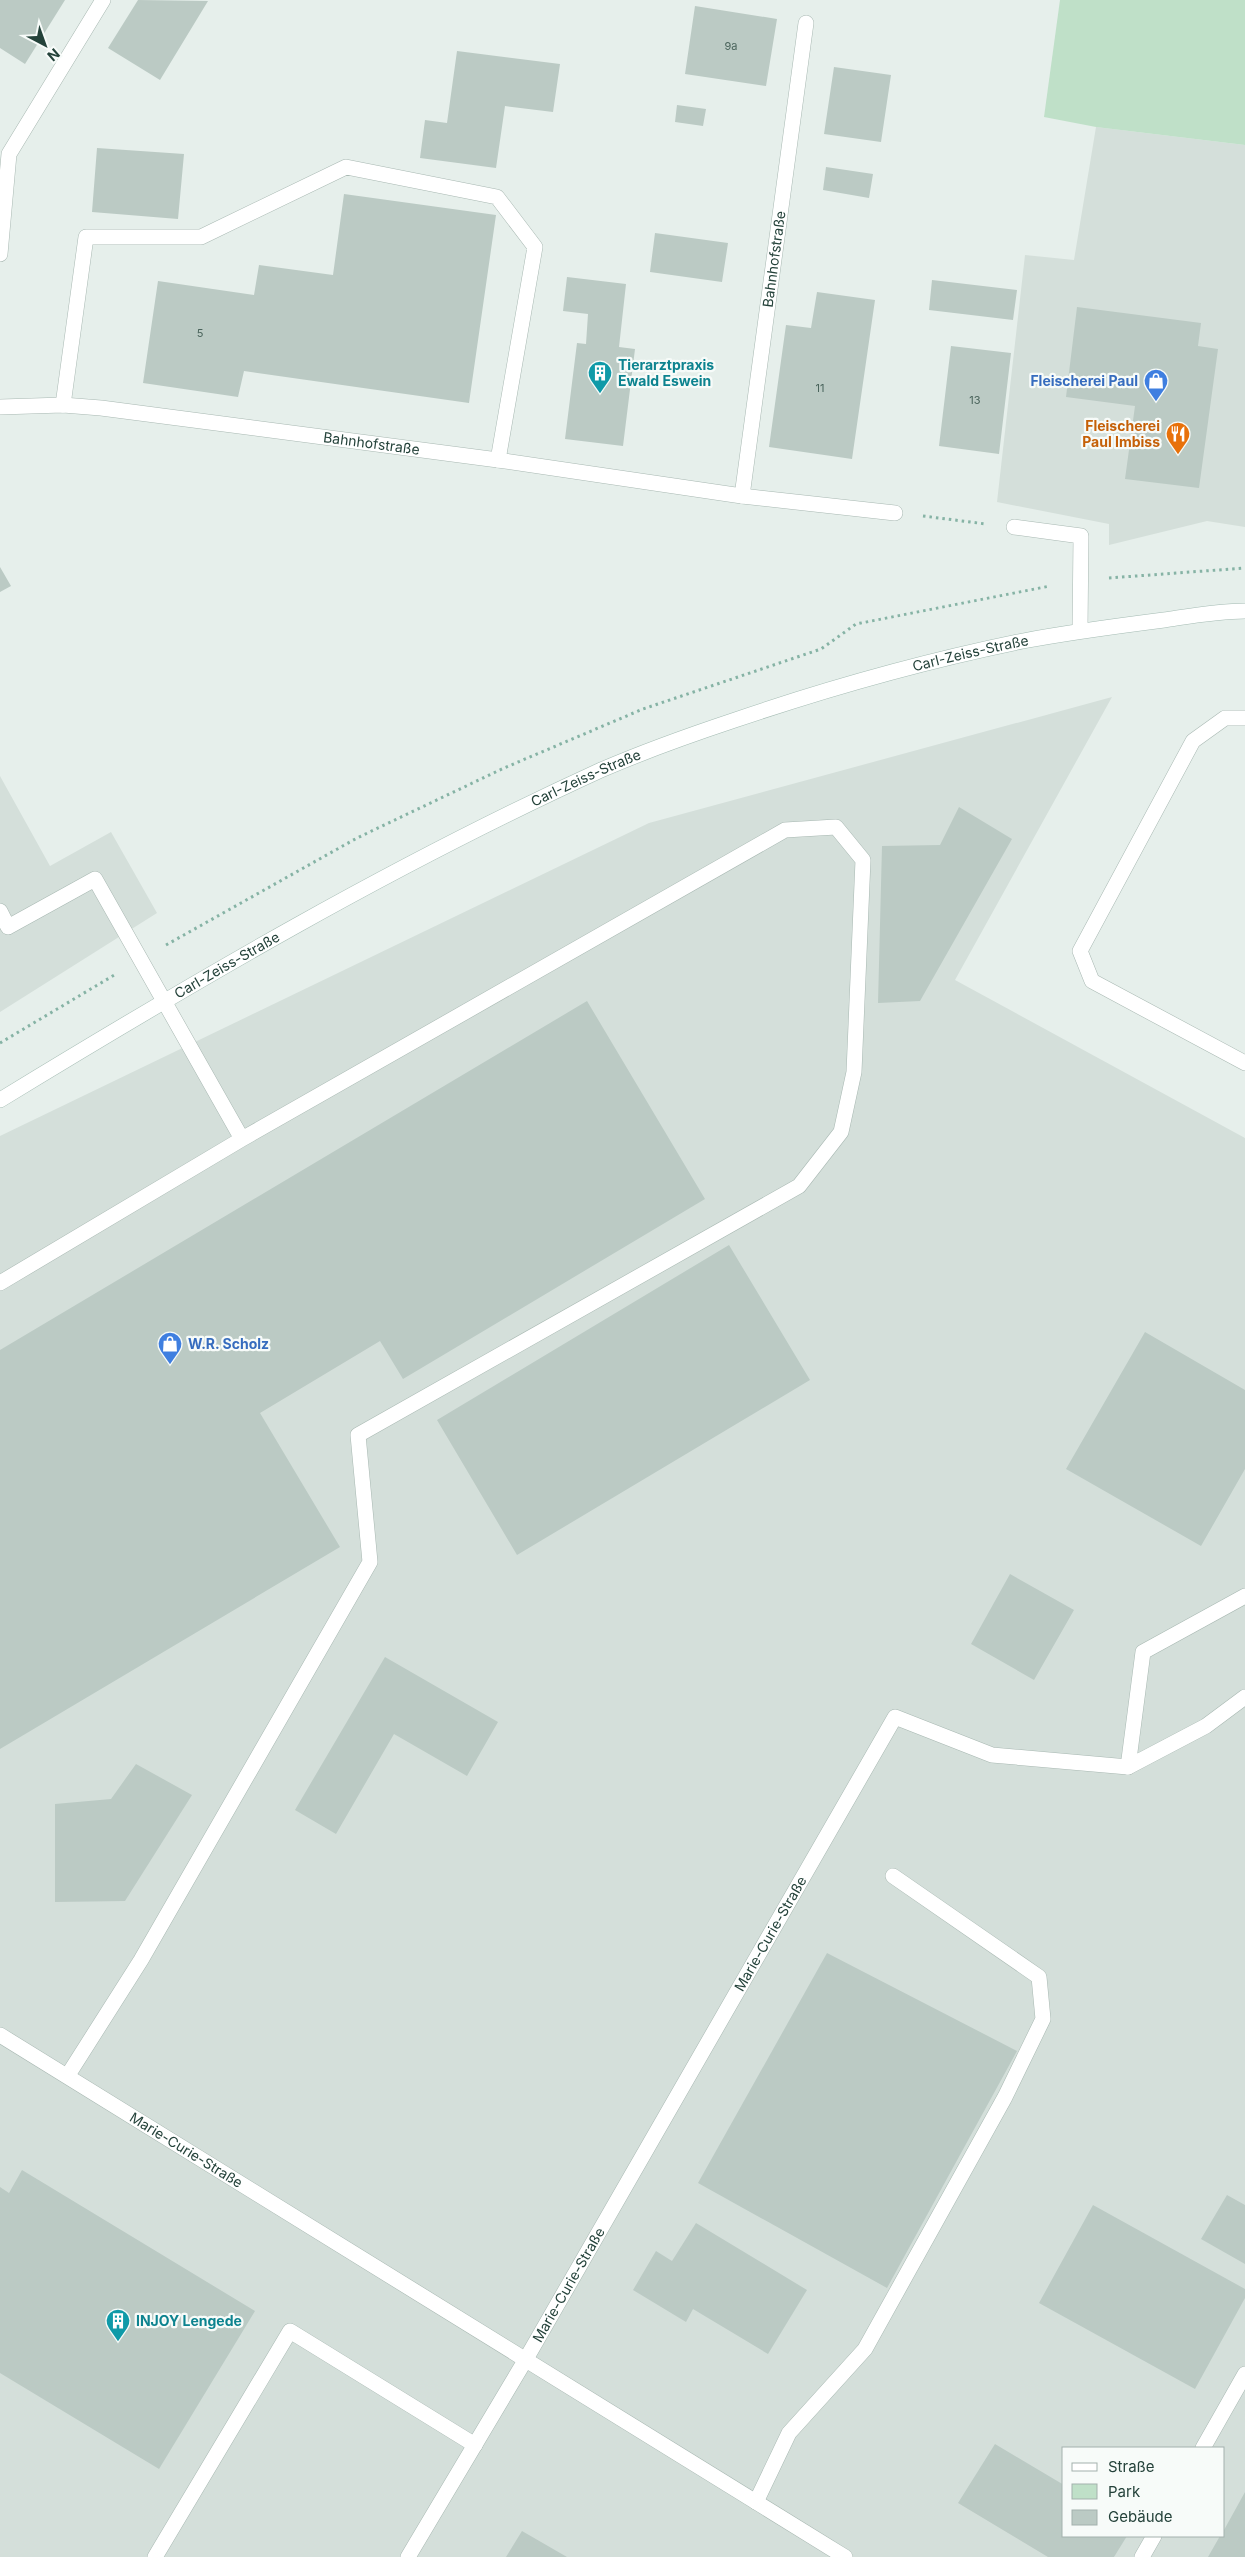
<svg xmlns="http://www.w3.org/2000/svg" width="1245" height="2557" font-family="Inter,sans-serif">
<rect width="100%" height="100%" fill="#e6efeb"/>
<path fill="#d4dfda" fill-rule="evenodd" d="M1096 127 1245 145V527L1207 521 1109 545V524L997 502 1025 255 1074 260Z
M1112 697 955 980 1245 1138V2557H0V1136L649 823ZM1064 2448H1224V2536H1064Z
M0 776 50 866 111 832 157 913 0 1012Z"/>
<path fill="#bfe0c8" d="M1060 0H1245V145L1096 127 1044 117Z"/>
<path fill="#bbcac4" d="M0 0H65L25 64 0 48Z
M138 0 208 1 160 80 108 48Z
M695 6 777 19 766 86 685 74Z
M457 51 560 64 553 112 505 106 496 168 420 158 425 120 447 123Z
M834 67 891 75 881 142 824 134Z
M677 105 706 109 703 126 675 122Z
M97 148 184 154 178 219 92 212Z
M826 167 873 174 869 198 823 190Z
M344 194 496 215 469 403 244 371 238 397 143 383 158 281 254 295 259 265 333 275Z
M655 233 728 243 722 282 650 272Z
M567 277 626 284 619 347 635 349 623 446 565 439 577 343 586 344 588 314 563 311Z
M932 280 1017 290 1013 320 929 310Z
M817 292 875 300 852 459 769 447 786 325 811 328Z
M1077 307 1201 323 1198 346 1218 349 1199 488 1125 479 1135 406 1066 397Z
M951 346 1011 353 999 454 939 446Z
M0 567 11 586 0 592Z
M959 807 1012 839 920 1001 878 1003 882 846 940 845Z
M587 1001 705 1199 403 1379 380 1341 260 1413 340 1547 0 1749V1350Z
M729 1245 810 1380 517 1555 437 1420Z
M1145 1332 1245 1390V1469L1201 1546 1066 1469Z
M1010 1574 1074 1610 1034 1680 971 1644Z
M385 1657 498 1722 467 1776 394 1734 336 1834 295 1810Z
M136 1764 192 1795 125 1901 55 1902V1804L111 1799Z
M827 1953 1017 2051 887 2288 698 2183Z
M22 2170 255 2311 159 2469 0 2373V2187L9 2193Z
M1227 2195 1245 2205V2264L1201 2239Z
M1093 2205 1245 2289V2298L1195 2389 1039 2303Z
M696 2223 807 2290 768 2354 693 2309 686 2322 633 2290 656 2251 672 2261Z
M995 2444 1064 2485V2536H1127L1114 2557H1048L958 2503Z
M1245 2492V2557H1208L1220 2536H1224V2530Z
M522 2531 567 2557H506Z"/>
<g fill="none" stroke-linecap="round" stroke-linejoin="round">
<defs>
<path id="service" d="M63 405 86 237H201L346 167 497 197 535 247 498 460
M1014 527 1081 536 1080 630
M1245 718H1225L1193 741 1080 951 1092 981 1245 1063
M0 911 8 927 95 879 242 1139
M0 1283 242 1139 785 830 836 827 863 860 854 1072 841 1132 799 1186 358 1435 370 1562 141 1960 68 2075
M1128 1767 1143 1652 1245 1596
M1128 1767 1206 1726 1245 1697
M1203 2448 1245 2374
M756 2502 789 2433 865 2349 1005 2097 1043 2019 1039 1977 893 1876
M155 2557 290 2331 475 2445
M1142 2557 1154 2536"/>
<g id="minor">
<path d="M0 254 9 154 103 0"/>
<path id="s1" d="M0 407 63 405 101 408 498 460 742 496 895 513"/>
<path id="s2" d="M742 496 806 23"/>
<path id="s3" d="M0 2035 845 2557"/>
<path id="s4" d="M408 2557 526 2359 895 1717 992 1755 1128 1767"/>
</g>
<g id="secondary">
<path id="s5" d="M0 1100C195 981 393 865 601 770 645 751 690 735 735 720 829 688 925 661 1023 641 1070 632 1117 626 1164 620 1191 616 1218 611 1245 611"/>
</g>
</defs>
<use href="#service" stroke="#a8b8b2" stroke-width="16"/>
<use href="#minor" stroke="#a8b8b2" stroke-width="16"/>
<use href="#secondary" stroke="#a4bbb3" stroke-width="16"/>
<path stroke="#86b3a5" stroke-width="3" stroke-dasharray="2.5 4" stroke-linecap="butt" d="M923 516 986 524
M1109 578 1245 568
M166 945 357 838 504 768 643 709 821 649 856 624 1050 586
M0 1043 116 974"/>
<use href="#service" stroke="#fff" stroke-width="15"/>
<use href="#minor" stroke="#fff" stroke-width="15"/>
<use href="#secondary" stroke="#fff" stroke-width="15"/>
</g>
<defs>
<symbol id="building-pin" viewBox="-11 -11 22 30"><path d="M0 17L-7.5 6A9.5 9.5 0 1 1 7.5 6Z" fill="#0f9aa8" stroke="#f7fbf9"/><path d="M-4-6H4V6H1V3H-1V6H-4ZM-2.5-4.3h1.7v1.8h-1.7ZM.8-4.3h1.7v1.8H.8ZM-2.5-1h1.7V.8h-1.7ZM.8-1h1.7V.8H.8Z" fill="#fff"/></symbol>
<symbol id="shop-pin" viewBox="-11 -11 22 30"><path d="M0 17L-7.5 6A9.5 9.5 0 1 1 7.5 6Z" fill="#3f7fe0" stroke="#f7fbf9"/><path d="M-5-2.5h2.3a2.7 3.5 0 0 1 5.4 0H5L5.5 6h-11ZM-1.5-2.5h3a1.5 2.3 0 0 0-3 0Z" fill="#fff"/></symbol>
<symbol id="restaurant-pin" viewBox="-11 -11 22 30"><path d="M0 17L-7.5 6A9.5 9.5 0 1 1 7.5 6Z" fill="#e8710a" stroke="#f7fbf9"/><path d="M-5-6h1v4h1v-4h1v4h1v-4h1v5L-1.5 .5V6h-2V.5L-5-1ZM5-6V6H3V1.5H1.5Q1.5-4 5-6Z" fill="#fff"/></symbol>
</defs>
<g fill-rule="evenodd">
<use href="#building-pin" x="586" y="359" width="28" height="38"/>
<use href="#shop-pin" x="1142" y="367" width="28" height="38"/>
<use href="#restaurant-pin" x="1164" y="420" width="28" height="38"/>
<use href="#shop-pin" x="156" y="1330" width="28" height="38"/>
<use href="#building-pin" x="104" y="2307" width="28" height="38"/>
</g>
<g text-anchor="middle" stroke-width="4.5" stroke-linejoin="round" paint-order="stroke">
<g font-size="11" fill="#4a645c">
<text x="731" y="50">9a</text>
<text x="200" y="337">5</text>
<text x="820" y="392">11</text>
<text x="975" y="404">13</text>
</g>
<g font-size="14" fill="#24423a" stroke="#f7fbf9">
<text dy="5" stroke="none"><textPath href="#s2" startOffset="239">Bahnhofstraße</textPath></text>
<text dy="5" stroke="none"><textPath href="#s1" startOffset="374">Bahnhofstraße</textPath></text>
<text dy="5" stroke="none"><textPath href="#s5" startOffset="1074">Carl-Zeiss-Straße</textPath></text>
<text dy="5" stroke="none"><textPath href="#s5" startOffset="669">Carl-Zeiss-Straße</textPath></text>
<text dy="5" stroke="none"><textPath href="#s5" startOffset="264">Carl-Zeiss-Straße</textPath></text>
<text dy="5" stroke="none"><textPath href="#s4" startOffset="721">Marie-Curie-Straße</textPath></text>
<text dy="5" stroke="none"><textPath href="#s3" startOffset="219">Marie-Curie-Straße</textPath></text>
<text dy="5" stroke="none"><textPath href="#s4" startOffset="316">Marie-Curie-Straße</textPath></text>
</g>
<g font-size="14" font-weight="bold" fill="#0d838f" stroke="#f7fbf9" text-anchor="start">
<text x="618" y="370">Tierarztpraxis<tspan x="618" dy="16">Ewald Eswein</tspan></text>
<text x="136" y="2326">INJOY Lengede</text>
</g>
<g font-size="14" font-weight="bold" fill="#366cbe" stroke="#f7fbf9" text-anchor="end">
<text x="1138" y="386">Fleischerei Paul</text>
<text x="188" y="1349" text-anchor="start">W.R. Scholz</text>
</g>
<g font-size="14" font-weight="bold" fill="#c56008" stroke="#f7fbf9" text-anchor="end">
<text x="1160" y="431">Fleischerei<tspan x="1160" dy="16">Paul Imbiss</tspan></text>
</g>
</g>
<rect x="1062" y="2447" width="162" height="90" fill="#f7fbf9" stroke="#a3b1ad"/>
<rect x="1072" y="2463" width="25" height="8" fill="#ffffff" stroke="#a3b1ad"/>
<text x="1108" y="2472" font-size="15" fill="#24423a">Straße</text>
<rect x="1072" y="2484" width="25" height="15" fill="#bfe0c8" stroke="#a3b1ad"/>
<text x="1108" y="2497" font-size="15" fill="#24423a">Park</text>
<rect x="1072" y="2510" width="25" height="15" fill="#bbcac4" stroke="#a3b1ad"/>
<text x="1108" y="2522" font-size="15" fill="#24423a">Gebäude</text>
<g transform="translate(45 45) rotate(139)" stroke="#f7fbf9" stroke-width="4" paint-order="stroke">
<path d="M0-4L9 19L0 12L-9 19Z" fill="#24423a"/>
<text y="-8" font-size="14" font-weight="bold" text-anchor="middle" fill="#24423a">N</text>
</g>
</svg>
